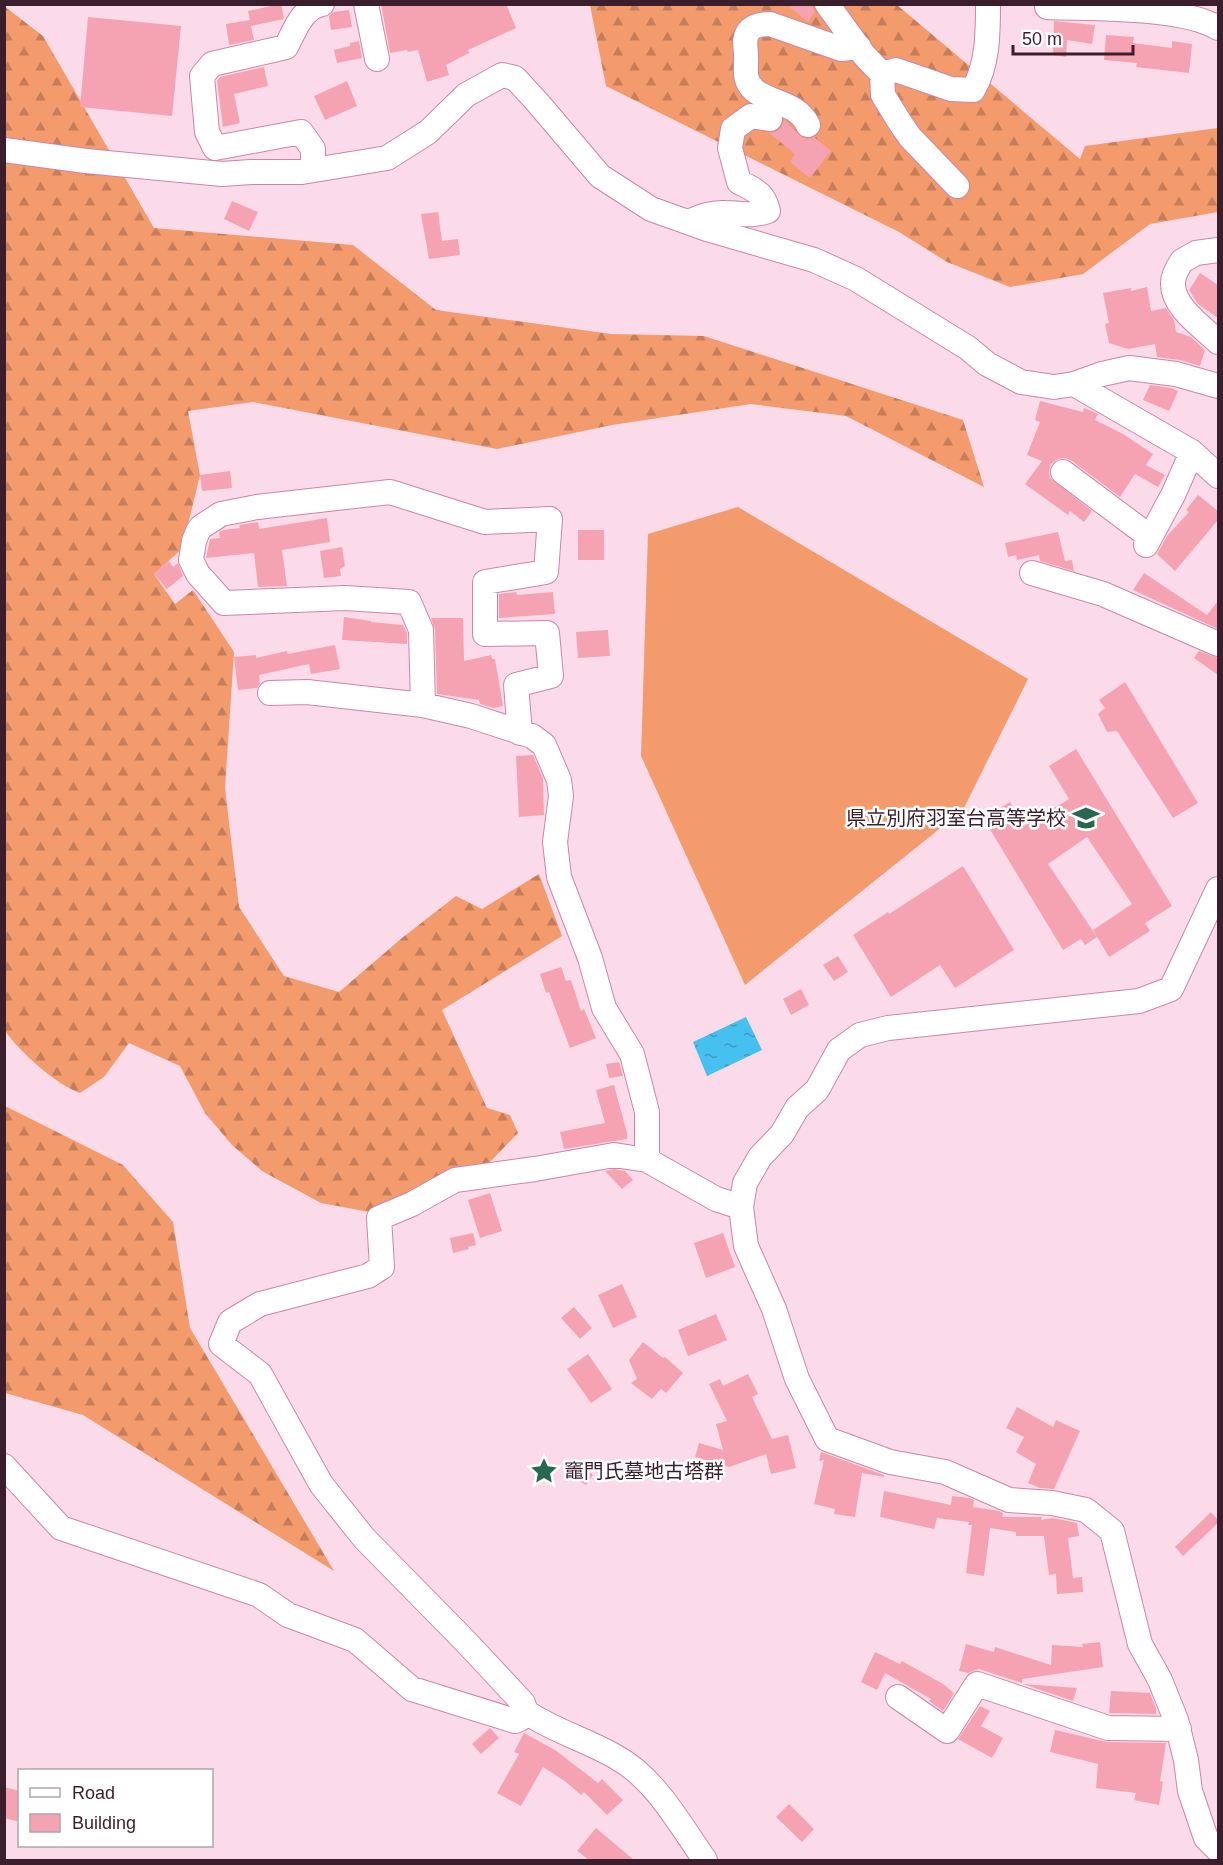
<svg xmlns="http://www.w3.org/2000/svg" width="1223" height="1865" font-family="Helvetica,'Noto Sans JP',sans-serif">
<defs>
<pattern id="forest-firs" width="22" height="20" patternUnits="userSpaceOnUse" patternTransform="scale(1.5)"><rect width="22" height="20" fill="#f39b6d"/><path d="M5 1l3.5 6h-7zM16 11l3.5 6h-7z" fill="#c67e5a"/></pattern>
<pattern id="water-ripples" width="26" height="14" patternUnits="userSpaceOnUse" patternTransform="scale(1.5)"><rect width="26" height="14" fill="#46c0ef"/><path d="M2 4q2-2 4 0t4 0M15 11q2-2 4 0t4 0" fill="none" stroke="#3b9bc2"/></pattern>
</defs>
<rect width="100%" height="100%" fill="#fbdbea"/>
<path fill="url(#forest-firs)" d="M590 5H897L1080 159 1085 146 1218 128V212L1150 224 1083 274 1010 287 947 262 899 232 606 86Z
M4 6 43 36 154 228 353 245 436 310 611 334 704 336 963 420 984 487 846 416 751 404 612 425 497 449 253 402 188 411 200 475 182 549 154 574 175 604 193 590 234 652 225 788 239 907 284 976 339 992 402 938 456 896 482 909 539 874 562 936 442 1010 487 1108 510 1115 518 1133 488 1164 380 1214 321 1203 262 1171 232 1145 205 1113 180 1066 129 1043 104 1077 80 1093C55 1084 20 1052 5 1031Z
M5 1106 123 1165 173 1222 190 1328 334 1571 83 1415 5 1393Z"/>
<path fill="#f39b6d" d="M738 507 1028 679 963 810 745 985 641 756 648 534Z"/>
<path fill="url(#water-ripples)" d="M746 1017 762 1050 707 1076 693 1042Z"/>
<path fill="#f5a3b2" d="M281 4 284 19 251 26 254 40 229 45 226 24 250 20 248 11Z
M381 4H506L516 28 468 50 469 53 446 65 449 75 427 82 418 50 408 52 407 50 390 53Z
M786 4H810L815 12 808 22Z
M349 10 352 27 331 30 329 16 333 12Z
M88 17 181 26 172 116 80 107Z
M1054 21 1095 25 1092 44 1067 40 1066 57 1053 55Z
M1106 35 1134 37 1133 43 1172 48V41L1192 44 1189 73 1136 67 1137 63 1104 60Z
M359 41 362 58 337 63 334 50 350 46V43Z
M264 67 268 86 234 94 240 123 223 127 217 81 220 77Z
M347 81 357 106 325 120 314 96Z
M784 120 801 137 808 139 814 137 831 151 810 178 790 162 795 154 769 133 776 132 781 128Z
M232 201 258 212 249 231 224 219Z
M438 212 442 241 458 239 460 255 429 259 421 214Z
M1200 273 1218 285V318L1198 304 1189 290Z
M1147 287 1151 311 1166 308 1174 320 1176 332 1191 337 1205 350 1200 366 1180 360 1157 357 1155 344 1128 349 1109 343 1105 324 1109 323 1103 293 1131 288V291Z
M1150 385 1171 388 1178 391 1169 411 1143 400Z
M1040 401 1083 412 1084 408 1094 412 1098 414 1095 420 1123 434 1153 454 1146 465 1165 475 1158 487 1135 474 1120 497 1072 461 1065 458 1058 459 1051 464 1049 471 1050 478 1092 511 1084 522 1070 511 1068 515 1025 484 1042 461 1027 455 1040 422 1035 420Z
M230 471 232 488 202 491 200 475Z
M1198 495 1218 511V520L1175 571 1157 554 1167 536 1189 512 1186 510Z
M327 518 330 542 282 550 287 586 258 587 254 553 206 558 210 539 220 538 219 532 223 530 240 528 239 525 258 522 259 529Z
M578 530H604V560H578Z
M1058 532 1065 561 1072 560 1074 571 1040 561 1039 555 1017 560 1016 555 1008 557 1005 543Z
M342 547 345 566 340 569 341 576 324 578 320 551Z
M169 561 173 567 178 563 183 576 167 589 154 574Z
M1144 573 1207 615 1218 601V629L1133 590Z
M516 592 517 595 553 592 555 614 499 618V594Z
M344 617 371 621V622L403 625 407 633V644L342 640Z
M431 618H463L464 661 491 655 492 659H495L503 706 494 708 480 704 479 700 437 694 435 630Z
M608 630 610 656 578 658 576 632Z
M335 645 340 669 311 674 309 664 259 675 260 684 257 688 238 690 234 657 256 655V658L287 651 288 654Z
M1199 651 1218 658V675L1194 658Z
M1125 682 1198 803 1173 818 1117 731 1107 732 1098 714 1105 708 1099 700Z
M1076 749 1172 906 1145 923 1150 931 1109 957 1093 930 1132 904 1087 837 1048 864 1097 937 1085 945 1081 939 1063 950 983 818 1010 802 1024 826 1069 799 1049 766Z
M533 755 543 778 544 815 519 817 516 756Z
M963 866 1014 950 955 988 940 965 891 997 853 935 888 912 889 914Z
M838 956 848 972 834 981 823 965Z
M561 967 566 981 571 980 581 1011 584 1009 596 1038 570 1048 549 992 546 993 540 974Z
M801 989 809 1005 791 1015 783 999Z
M619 1062 623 1076 609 1078 606 1064Z
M614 1085 627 1133V1139L564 1149 560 1132 605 1123 596 1090Z
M614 1169 625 1171 633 1180 622 1189 605 1171Z
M490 1193 502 1231 480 1238 468 1200Z
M473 1233 476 1245 468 1247 469 1249 453 1253 450 1238Z
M723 1233 735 1267 706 1278 694 1243Z
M622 1284 637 1317 613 1328 598 1295Z
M574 1307 592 1328 580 1339 561 1318Z
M716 1314 727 1340 688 1356 678 1330Z
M643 1342 663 1358 665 1357 683 1373 666 1393 661 1389 652 1399 631 1383 637 1379 629 1360Z
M588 1354 612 1389 591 1403 567 1369Z
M748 1374 758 1394 752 1397 772 1439 788 1435 796 1468 771 1474 766 1454 729 1467 695 1457 699 1443 723 1450 716 1424 727 1421 709 1384 720 1379 723 1386Z
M1017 1407 1053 1427 1056 1420 1080 1431 1054 1489 1040 1488 1028 1483 1036 1464 1016 1452 1024 1437 1006 1428Z
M821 1452 884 1475V1477L862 1473 855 1517 834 1514 835 1509 814 1504 824 1460 819 1461Z
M575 1461 593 1475 586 1485 566 1474Z
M884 1491 951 1505 952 1496 969 1498 974 1500 973 1507 999 1511 1003 1513 1002 1517H1042L1041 1520 1053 1518 1077 1523 1079 1536 1068 1538 1073 1578 1082 1577 1083 1592 1057 1594 1056 1574 1049 1575 1044 1536H1016V1532L990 1528 984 1576 966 1573 972 1525H968L969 1522 937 1518 934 1529 880 1517Z
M1211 1512 1218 1520V1523L1183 1556 1175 1547Z
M1100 1642 1103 1667 1022 1679V1683L979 1669 968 1673 959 1671 966 1644 994 1652 995 1647 1051 1665 1052 1645 1083 1647 1082 1644Z
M875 1652 900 1664 902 1661 943 1684 954 1693 943 1711 929 1701 931 1699 885 1673 877 1690 861 1682Z
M1023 1684 1077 1688 1073 1701Z
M1111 1691 1150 1693 1156 1709V1714L1109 1713Z
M980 1706 990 1711 981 1726 1003 1738 992 1758 958 1739Z
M490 1728 499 1738 481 1754 472 1744Z
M1055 1730 1107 1742 1166 1743 1160 1781 1163 1782 1159 1805 1134 1800 1136 1793 1096 1788 1098 1764 1050 1752Z
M524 1733 555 1750 598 1783 602 1779 623 1800 607 1815 584 1792 581 1795 566 1782 543 1767 521 1806 497 1793 519 1754 514 1752Z
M4 1787 20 1791V1822L4 1818Z
M789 1804 814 1829 802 1842 776 1817Z
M596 1828 634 1860H589L577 1851Z"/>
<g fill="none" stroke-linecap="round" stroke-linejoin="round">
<defs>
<path id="minor" d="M366 4 377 59
M827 4 864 55 882 74
M1047 7C1091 9 1182 6 1218 28
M808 125C797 102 771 104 754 90 742 79 747 68 746 55 746 46 743 40 748 32 753 25 762 24 770 24L841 49 859 47
M4 150 86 161 222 174 251 172H302L387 158 428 132 466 95 502 75 515 78 538 103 600 176 651 209 707 229 814 260 856 279 968 348 987 364 1021 382 1054 387 1074 384 1102 374 1129 368 1176 374 1218 386
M313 170V149L301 132 215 148 207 132 202 76 212 64 286 47C295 30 302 8 322 4
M957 186 910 137 899 121 883 95 882 74 896 70 951 89 973 90C988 65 988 33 988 4
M688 222C700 217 711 212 725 213 743 213 750 217 768 211 764 193 755 190 739 182L730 148 733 129 751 116 770 119
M1218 250 1196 253 1182 261C1178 267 1173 275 1173 283 1172 307 1203 327 1218 342
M1074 384 1192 452 1218 476
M1063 472 1150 537
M1146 545 1173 495 1192 452
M1032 573 1103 594 1218 644
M270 693 307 692 423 705 471 716 532 736 544 745 559 780 561 796 555 842 559 877 590 958 604 1008 632 1054 647 1112V1160
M423 705 421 630 409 602 345 598 224 603 198 574 191 560 194 541 198 531 201 527 221 514 257 507 390 492 485 522 550 519 546 572 485 582V634L547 633 551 676 516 685 520 733
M1218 889 1171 989 1139 1001 888 1028 860 1035 839 1050 817 1090 797 1108 782 1134 760 1157 745 1183 741 1207 746 1246 774 1309 797 1379 827 1439 890 1462 945 1472 1009 1500 1052 1503 1086 1510 1112 1531 1140 1644 1160 1680 1176 1720 1186 1760 1190 1791 1206 1838 1218 1850
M4 1466 61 1528 259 1595 288 1615 355 1640 412 1689 515 1721 520 1719 526 1712
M898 1697 947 1731 977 1684 1108 1728 1179 1729
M705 1860C680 1825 656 1779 616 1757 587 1740 554 1731 526 1712L523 1703 468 1644 364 1538 321 1484 260 1374 221 1344 230 1322 260 1304 368 1276 382 1267 379 1218 412 1204 455 1180 535 1169 614 1155 647 1160 716 1199 741 1207"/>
</defs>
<use href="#minor" stroke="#cc85aa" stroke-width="26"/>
<use href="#minor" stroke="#fff" stroke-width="24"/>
</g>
<defs>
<symbol id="school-bare" viewBox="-9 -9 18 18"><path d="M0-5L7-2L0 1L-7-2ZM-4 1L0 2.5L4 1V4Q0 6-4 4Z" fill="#2a6752" stroke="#fff" stroke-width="2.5" paint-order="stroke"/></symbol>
<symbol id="sight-bare" viewBox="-9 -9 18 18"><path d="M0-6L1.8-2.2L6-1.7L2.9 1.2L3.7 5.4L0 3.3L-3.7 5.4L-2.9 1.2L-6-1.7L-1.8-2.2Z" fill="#2a6752" stroke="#fff" stroke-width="2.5" paint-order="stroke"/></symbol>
</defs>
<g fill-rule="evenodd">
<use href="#school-bare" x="1067" y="799" width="38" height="38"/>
<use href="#sight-bare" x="525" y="1452" width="38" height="38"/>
</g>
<g text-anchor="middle" stroke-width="5" stroke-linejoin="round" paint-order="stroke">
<g font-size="20" fill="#3a1e2c" stroke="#fff" text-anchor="end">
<text x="1066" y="825">県立別府羽室台高等学校</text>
<text x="564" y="1478" text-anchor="start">竈門氏墓地古塔群</text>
</g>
</g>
<rect width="1223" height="1865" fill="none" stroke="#3a1e2c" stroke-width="12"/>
<rect x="18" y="1769" width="195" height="78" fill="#ffffff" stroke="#b0a5ab" stroke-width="1.5"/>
<rect x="30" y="1788" width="30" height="9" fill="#ffffff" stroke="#b0a5ab" stroke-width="1.5"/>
<text x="72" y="1799" font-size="18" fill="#3a1e2c">Road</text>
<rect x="30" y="1814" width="30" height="18" fill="#f5a3b2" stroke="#b0a5ab" stroke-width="1.5"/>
<text x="72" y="1829" font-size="18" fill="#3a1e2c">Building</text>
<path d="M1013 45v9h120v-9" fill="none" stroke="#3a1e2c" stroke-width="3"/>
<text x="1022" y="45" font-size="18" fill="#3a1e2c" stroke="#ffffff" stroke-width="4.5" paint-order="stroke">50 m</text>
</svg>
